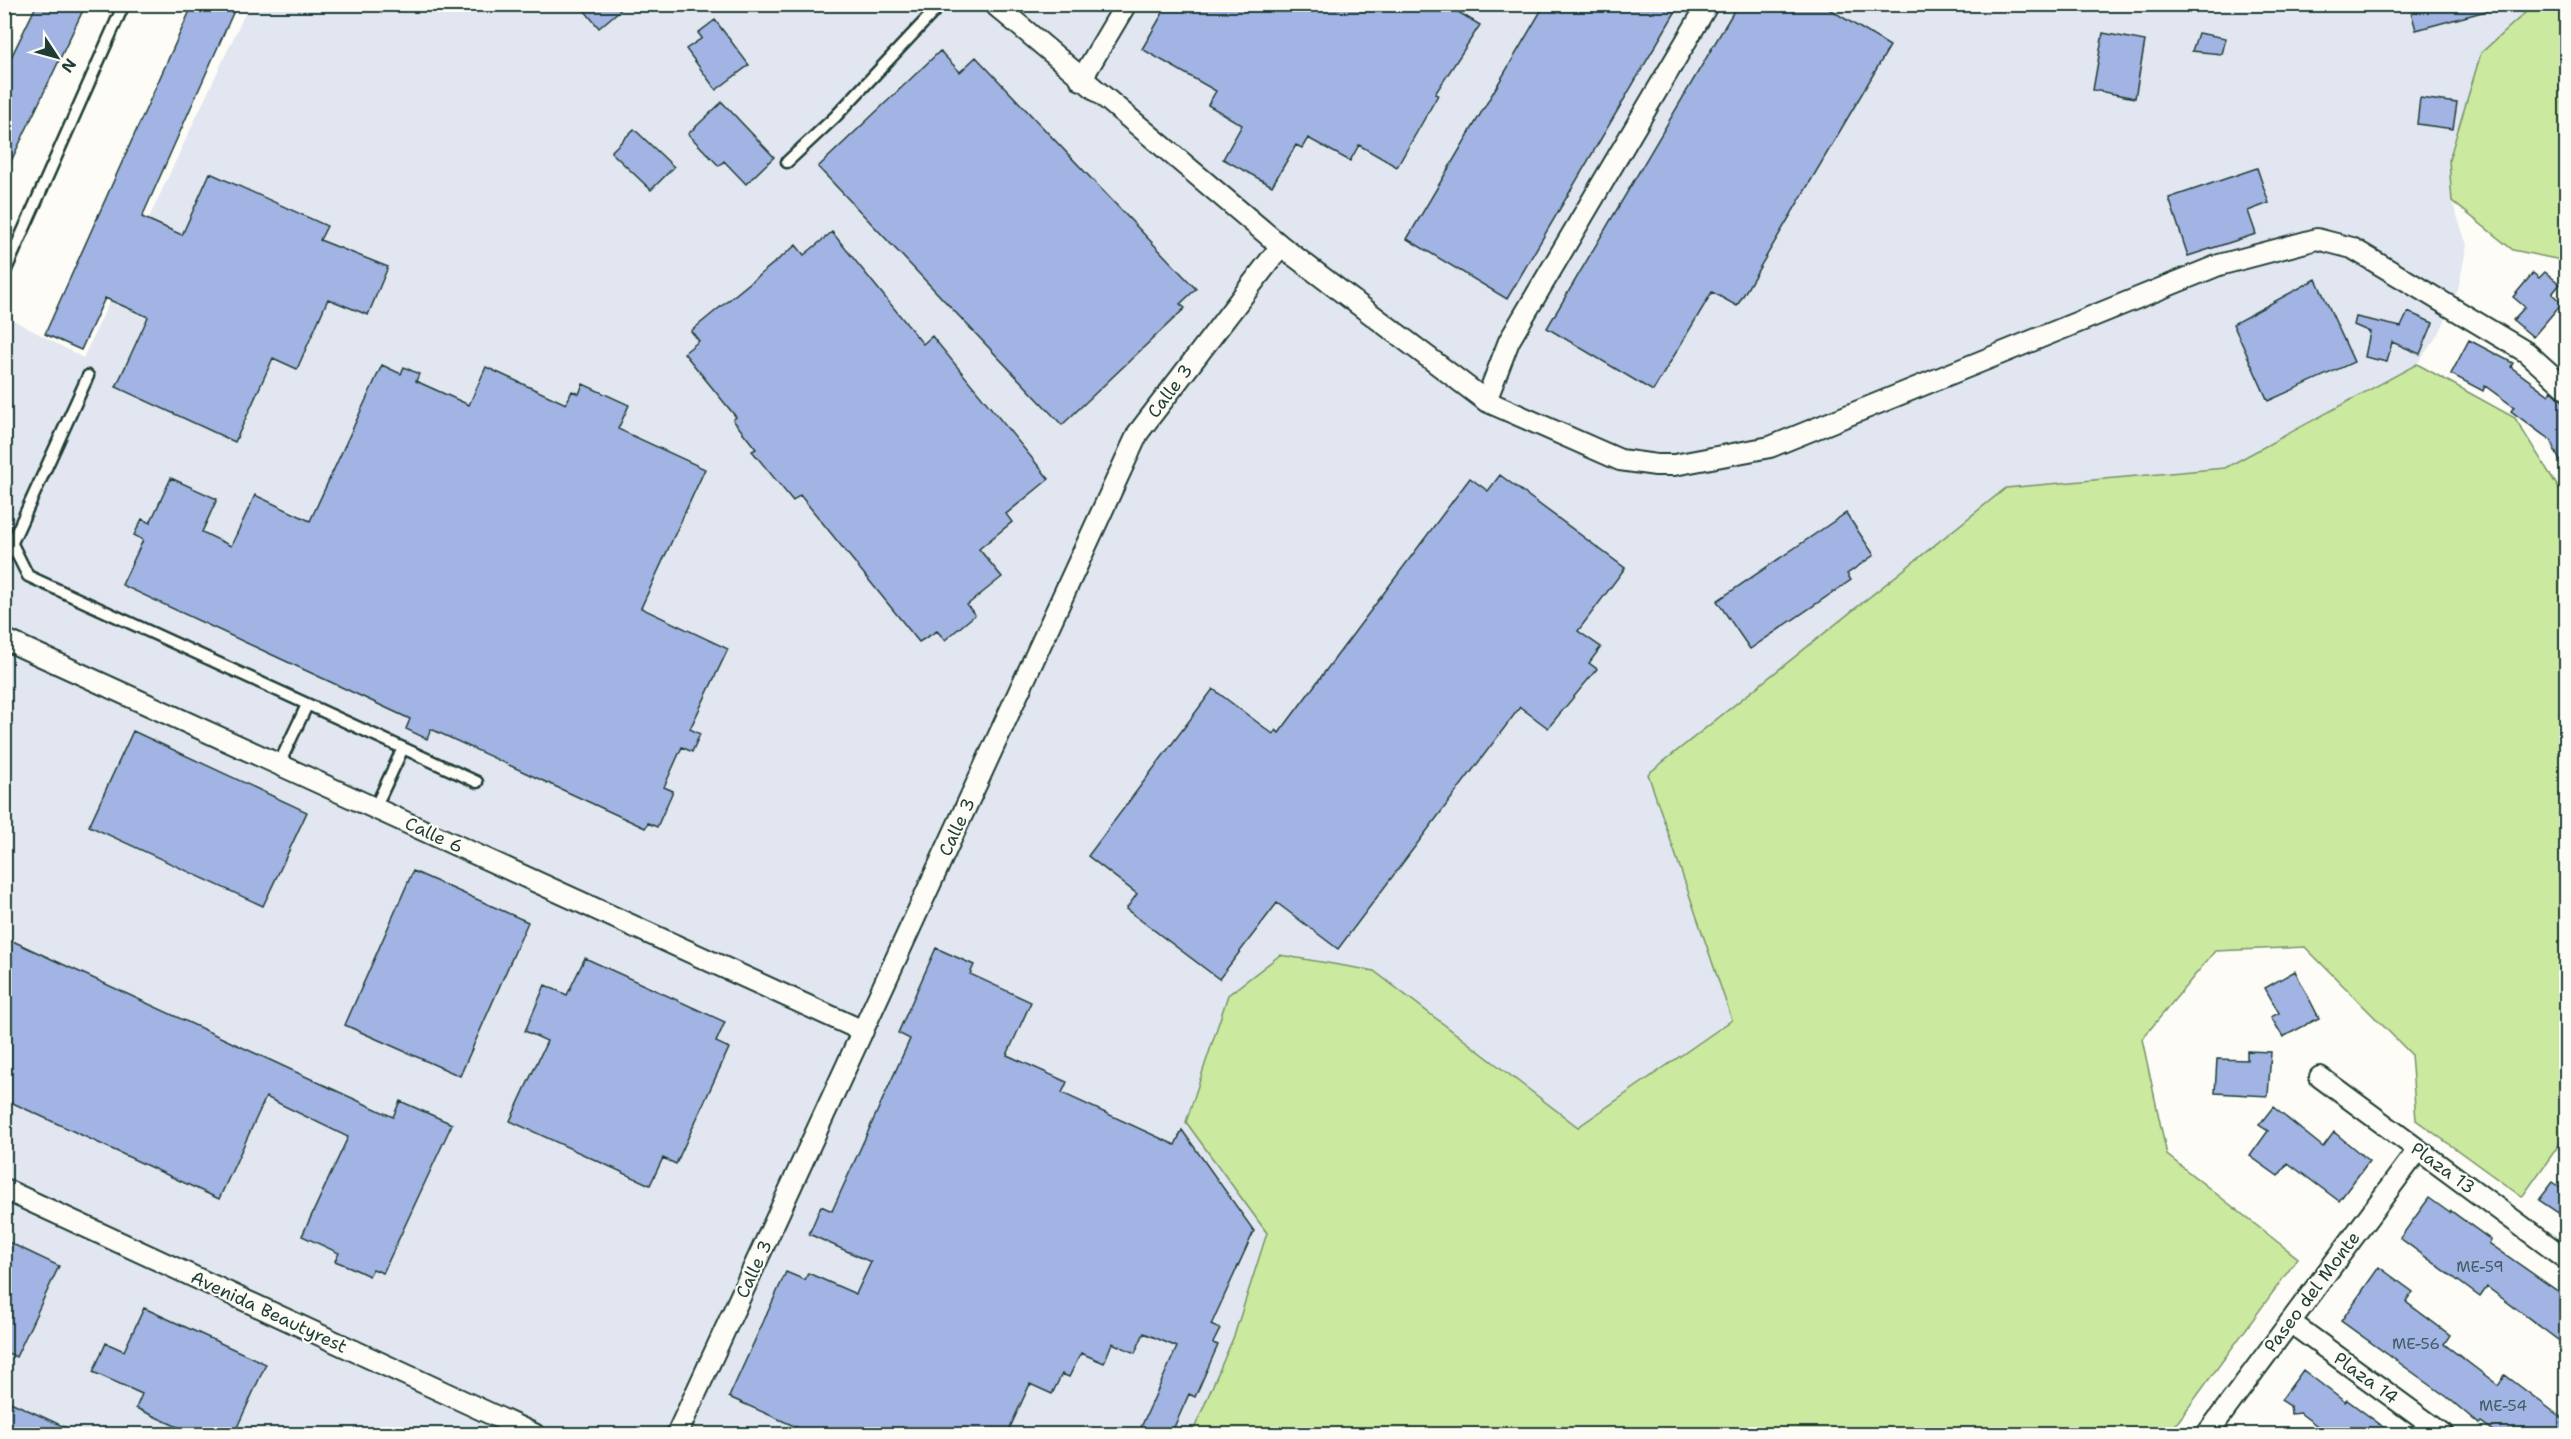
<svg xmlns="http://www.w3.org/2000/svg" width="2571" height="1439" font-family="'Shantell Sans',sans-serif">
<rect width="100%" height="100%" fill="#fdfcf7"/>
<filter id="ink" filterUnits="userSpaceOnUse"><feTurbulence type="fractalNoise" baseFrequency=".0167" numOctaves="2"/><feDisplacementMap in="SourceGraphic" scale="12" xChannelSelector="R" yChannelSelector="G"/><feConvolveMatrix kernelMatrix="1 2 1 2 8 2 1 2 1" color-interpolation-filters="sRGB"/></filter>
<g filter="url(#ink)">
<path fill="#e1e6f1" d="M249 5H2566L2527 11 2449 160 2452 201 2467 245 2458 290 2440 332 2417 364 2225 468 2006 488 1648 774 1732 1020 1578 1127 1374 971 1186 1122 1267 1233 1234 1336 1192 1434H5L4 315 83 358Z"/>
<path fill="#cce9a0" stroke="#76936a" stroke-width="1.5" d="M2566 5V261L2513 250 2452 201 2449 160 2481 53 2527 11Z
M2417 364 2515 418 2566 500V1135L2522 1197 2416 1120 2411 1054 2305 947 2215 951 2142 1039 2167 1155 2298 1258 2169 1434H1192L1234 1336 1267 1233 1186 1122 1228 995 1280 955 1374 971 1578 1127 1732 1020 1648 774 2006 488 2225 468Z"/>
<path fill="#a1b4e3" stroke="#1f3d34" stroke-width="1.5" d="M37 4H86L4 176V72Z
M193 4H237L142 217 182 235 210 173 327 226 320 240 388 267 368 315 328 299 297 369 273 358 235 442 116 387 148 317 105 298 81 350 45 334Z
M579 4H627L599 28Z
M1168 4H1445L1480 25 1435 94 1438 95 1397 167 1359 145 1350 161 1308 138 1302 148 1296 145 1272 186 1223 159 1242 125 1208 105 1216 91 1142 49Z
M1545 4H1680L1507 299 1407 239Z
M1738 4H1821L1890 46 1737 306 1712 292 1653 391 1547 328Z
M2409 4H2489L2490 10 2416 30Z
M715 20 749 65 716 90 686 49 702 38 698 33Z
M2103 33 2145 41 2135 98 2093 90Z
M2198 33 2226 38 2222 54 2192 51Z
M940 51 960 72 976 57 1196 289 1180 304 1185 308 1062 425 818 167Z
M2420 98 2457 103 2453 129 2417 124Z
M722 102 774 157 746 184 724 161 719 166 688 134Z
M634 129 674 167 651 190 611 152Z
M2257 168 2269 203 2248 211 2256 234 2188 256 2169 198Z
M832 232 923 344 932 336 1049 479 1006 514 1012 522 979 549 1002 577 967 605 975 615 945 640 937 631 919 642 800 495 793 501 752 451 756 449 733 420 736 417 684 353 699 341 691 331 796 245 804 255Z
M2545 272 2560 284 2552 294 2562 303 2533 337 2513 320 2525 307 2513 297 2533 273 2539 278Z
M2316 279 2354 362 2268 401 2233 324Z
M2408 312 2433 323 2420 354 2392 342 2387 362 2365 357 2370 332 2354 325 2356 317 2401 327Z
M2469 340 2513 363 2511 367 2549 395 2552 391 2566 404V474L2550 440 2511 411 2514 407 2485 386 2483 391 2451 374Z
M382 365 401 374 404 367 419 374 416 381 469 405 486 367 566 404 572 391 579 394 583 384 629 405 618 429 705 469 641 608 728 649 690 729 700 734 692 752 682 747 664 787 673 791 657 827 648 823 645 828 431 729 427 739 406 729 410 719 122 585 143 540 134 535 142 519 150 523 171 478 217 499 202 532 231 546 255 495 310 521Z
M1500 475 1625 568 1578 631 1601 647 1589 663 1597 669 1548 728 1520 707 1338 949 1277 903 1219 979 1126 909 1137 894 1088 856 1213 689 1273 734 1276 730 1279 733 1470 478 1488 491Z
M1846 513 1874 555 1847 574 1851 580 1750 649 1717 601Z
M133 731 307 812 263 906 89 826Z
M413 871 528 922 460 1076 345 1025Z
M4 937 393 1117 400 1101 452 1124 383 1273 373 1269 369 1276 350 1267 335 1261 339 1253 302 1236 348 1137 266 1097 219 1199 4 1099Z
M936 948 974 965 970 974 1031 1002 1007 1055 1067 1082 1062 1093 1175 1145 1182 1130 1254 1231 1211 1325 1220 1329 1213 1343 1218 1345 1195 1397 1189 1394 1171 1434H1138L1177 1347 1144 1333 1135 1353 1112 1343 1104 1363 1081 1353 1069 1377 1062 1374 1052 1394 1030 1384 1007 1434H812L729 1397 786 1272 805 1280 808 1273 856 1294 871 1262 809 1234 821 1206 832 1211 910 1039 898 1033Z
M585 958 725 1022 716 1042 729 1048 676 1164 663 1158 650 1185 510 1121 547 1041 525 1031 545 985 567 995Z
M2295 971 2319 1018 2283 1037 2271 1017 2279 1013 2265 988Z
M2247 1051 2271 1052 2268 1096 2215 1093 2217 1059 2247 1060Z
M2273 1107 2323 1147 2334 1132 2369 1161 2339 1201 2288 1163 2278 1176 2250 1156 2268 1131 2259 1125Z
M2553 1182 2566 1191V1218L2539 1200Z
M2429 1198 2450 1213 2451 1211 2491 1240 2489 1243 2566 1297V1346L2487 1287 2480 1297 2400 1238Z
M4 1240 59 1266 16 1357 4 1351Z
M2379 1267 2413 1292 2406 1302 2450 1335 2444 1344 2498 1385 2505 1375 2566 1421V1434H2498L2481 1422 2479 1424 2447 1397 2341 1321Z
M144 1308 266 1364 234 1434H193L136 1408 142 1394 93 1372 106 1343 124 1351Z
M2303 1370 2345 1402 2347 1400 2393 1434H2328L2300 1413 2291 1414 2290 1406 2281 1400Z
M4 1399 80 1434H4Z"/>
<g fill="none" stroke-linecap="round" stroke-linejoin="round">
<defs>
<path id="lane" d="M787 162 835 117 941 4
M4 274 124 4
M12 544 28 576 477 782
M4 560 88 376
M279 764 307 705
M375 808 403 748"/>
<path id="street" d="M994 4 1281 246 1486 401 1620 460 1656 465H1674L1770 447 2219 265 2317 239 2352 248 2526 352 2566 388
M1081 80 1126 4
M1486 401 1509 341 1708 4
M4 639 863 1031
M2320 1077 2566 1259
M4 1189 534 1434
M2290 1322 2443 1434
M677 1434 1138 433 1281 246
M2207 1434 2418 1150"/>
</defs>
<use href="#lane" stroke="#1f3d34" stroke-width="15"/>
<use href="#street" stroke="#1f3d34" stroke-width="24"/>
<use href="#lane" stroke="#fdfcf7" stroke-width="10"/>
<use href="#street" stroke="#fdfcf7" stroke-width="20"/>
</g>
</g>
<g text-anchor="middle" stroke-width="4.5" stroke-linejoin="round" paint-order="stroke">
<g font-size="15" fill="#405b60">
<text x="2480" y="1272">ME-59</text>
<text x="2416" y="1349">ME-56</text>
<text x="2503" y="1411">ME-54</text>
</g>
<g font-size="18" fill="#1f3d34" stroke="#fdfcf7">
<text transform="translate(1170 391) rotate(-53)" y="6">Calle 3</text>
<text transform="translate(957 827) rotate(-65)" y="6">Calle 3</text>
<text transform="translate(434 835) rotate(25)" y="6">Calle 6</text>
<text transform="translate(2443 1168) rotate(36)" y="6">Plaza 13</text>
<text transform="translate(754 1269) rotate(-65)" y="6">Calle 3</text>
<text transform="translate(2312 1292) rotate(-53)" y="6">Paseo del Monte</text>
<text transform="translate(269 1312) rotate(25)" y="6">Avenida Beautyrest</text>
<text transform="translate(2366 1378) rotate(36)" y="6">Plaza 14</text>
</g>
</g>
<rect width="2571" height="1439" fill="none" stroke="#fdfcf7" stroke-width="24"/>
<rect x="12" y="12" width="2547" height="1415" fill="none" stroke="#1f3d34" stroke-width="2" filter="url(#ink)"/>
<g transform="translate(57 57) rotate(126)" stroke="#fdfcf7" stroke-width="4.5" paint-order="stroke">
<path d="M0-4.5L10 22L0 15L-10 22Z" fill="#1f3d34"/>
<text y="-9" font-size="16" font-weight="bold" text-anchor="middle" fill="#1f3d34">N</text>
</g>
</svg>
